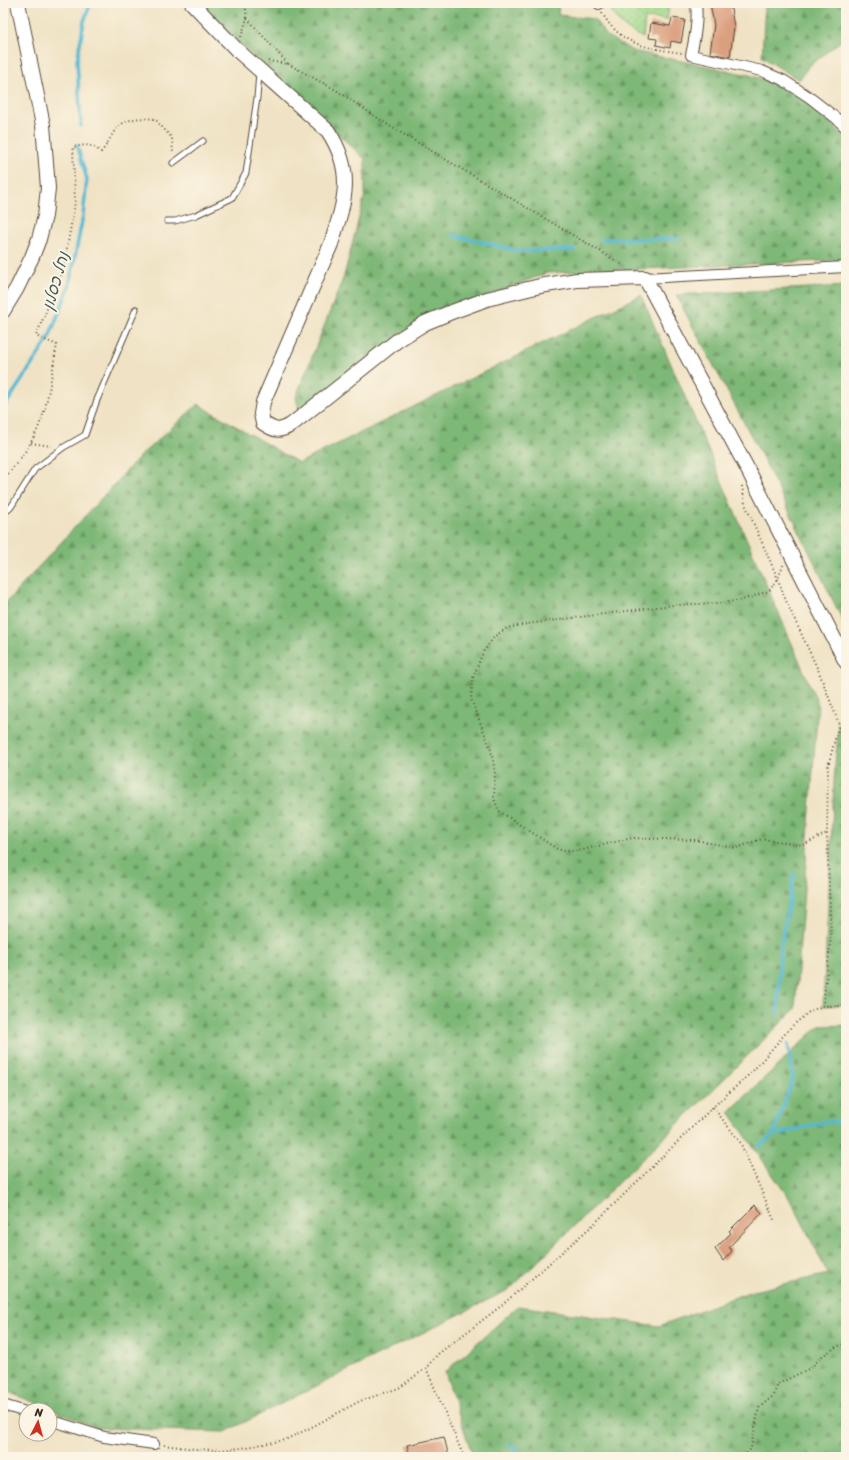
<svg xmlns="http://www.w3.org/2000/svg" width="849" height="1460" font-family="Sriracha,'Playpen Sans Hebrew',sans-serif">
<defs>
<pattern id="grass-dots" width="8" height="8" patternUnits="userSpaceOnUse"><rect width="8" height="8" fill="#9ed88b"/><path d="M2 2h.1M6 6h.1" fill="none" stroke="#89ba78" stroke-width="1.8" stroke-linecap="round"/></pattern>
<pattern id="forest-firs" width="22" height="20" patternUnits="userSpaceOnUse"><rect width="22" height="20" fill="#7eb877"/><path d="M5 1l3.5 6h-7zM16 11l3.5 6h-7z" fill="#689661"/></pattern>
</defs>
<rect width="100%" height="100%" fill="#fcf5e5"/>
<filter id="ink" filterUnits="userSpaceOnUse"><feTurbulence type="fractalNoise" baseFrequency=".025" numOctaves="2"/><feDisplacementMap in="SourceGraphic" scale="8" xChannelSelector="R" yChannelSelector="G"/><feConvolveMatrix kernelMatrix="1 2 1 2 8 2 1 2 1" color-interpolation-filters="sRGB"/></filter>
<filter id="wash" filterUnits="userSpaceOnUse"><feTurbulence type="fractalNoise" baseFrequency=".012" numOctaves="4" result="noise"/><feDisplacementMap in="SourceGraphic" scale="16" xChannelSelector="R" yChannelSelector="G"/><feGaussianBlur stdDeviation="0.9" result="paint"/><feColorMatrix in="noise" values="0 0 0 0 0 0 0 0 0 0 0 0 0 0 0 0 0 1.4 0 .05"/><feComposite in="paint" operator="in"/></filter>
<g filter="url(#wash)">
<rect width="100%" height="100%" fill="#f0e3c5"/>
<path fill="url(#grass-dots)" stroke="#6c8154" d="M607 3H669L667 20 645 18 643 38C625 29 615 21 607 3Z"/>
<path fill="url(#forest-firs)" stroke="#5c714a" d="M202 3H559L558 15 594 19 607 36 633 51 749 75 786 86 821 113 846 138V260L547 273 420 321 299 411 296 397 344 276 365 194V159L224 29Z
M765 3H846V37L809 66 799 80 762 57Z
M846 286V627L764 460 676 295Z
M641 295 818 704 795 1009 510 1289 225 1432 98 1428 3 1390V606L140 456 198 404 299 463Z
M839 724 846 732V1005L823 1006 835 764Z
M846 1025V1457H473L445 1372 518 1306 659 1326 749 1292 828 1274 793 1204 729 1112 819 1026Z"/>
<g fill="none" stroke-linecap="round" stroke-linejoin="round">
<path stroke="#54b8d3" stroke-width="3.5" d="M81 126 77 61 84 21 91 3
M453 235 519 251 574 250
M601 239H678
M3 410 12 395 48 340 69 287 83 216 87 179 77 145
M778 1014 780 951 794 874
M773 1135 793 1078 788 1044
M759 1146 773 1135 828 1121 846 1123
M509 1444 525 1457"/>
</g>
<g id="blocks">
<path fill="#da9f7e" d="M710 3H730L734 27 730 57 710 53 714 25Z
M672 18 685 20 681 43 671 41 670 48 656 45 657 39 649 38 651 23 670 26Z
M755 1205 762 1213 729 1247 732 1251 723 1261 715 1249 731 1233 729 1231Z
M444 1437 449 1457H410L407 1445Z"/>
</g>
</g>
<g filter="url(#ink)">
<use href="#blocks" fill-opacity="0" stroke="#564637" stroke-width="1"/>
<g fill="none" stroke-linecap="round" stroke-linejoin="round">
<defs>
<path id="lane" d="M173 163 203 141
M167 221H175L196 215 232 198 246 173 257 98 259 73
M3 514 11 507 35 469 64 447 85 435 97 400 136 309"/>
<path id="street" d="M599 3V4
M696 3C698 21 695 37 691 55L762 71 783 80 809 97 836 118 846 128
M645 278 846 267
M3 1405 26 1412
M50 1420 104 1437 154 1444"/>
<path id="secondary" d="M192 3 237 50 328 131C355 172 345 201 331 244L263 402 261 414 263 423C275 431 279 432 291 425L398 340 425 323 449 313 487 299 540 286 577 280 645 278 747 468 846 662
M3 311 17 288 32 257 39 239 45 216 48 188 43 125 18 3"/>
</defs>
<use href="#lane" stroke="#564637" stroke-width="7"/>
<use href="#street" stroke="#564637" stroke-width="12"/>
<use href="#secondary" stroke="#564637" stroke-width="16"/>
<path stroke="#564637" stroke-width="2" stroke-dasharray="1 3" stroke-linecap="butt" d="M602 13C621 46 648 48 682 53
M247 18 288 64
M241 37 247 18 245 3
M268 61 288 64 336 90 388 125 623 265
M31 443 51 446
M3 480C18 462 32 445 40 423 49 401 52 369 57 345L36 336 63 270 75 203 73 147C86 145 90 143 101 152L102 151C107 145 110 138 114 132 123 118 140 117 155 119L172 138 173 154
M742 486 745 504 778 579 786 601 819 672 839 724 846 730
M783 565 778 579 769 591 742 600 722 603 673 605 527 624 507 628 495 636 483 652 473 678 471 699 491 750 495 771 494 799 499 811 557 849 564 851H578L632 838 695 840 736 848 762 839 803 845 827 833
M823 1006 831 937 827 833 828 766 839 724
M713 1107 740 1142 775 1222
M426 1368 464 1457
M164 1445 195 1449 220 1450 242 1448 285 1440 310 1428 360 1401 399 1388 426 1368 438 1354 501 1306 594 1224 713 1107 752 1072 791 1027 810 1011 823 1006H846
M744 1457 751 1447 759 1408 774 1395 778 1384 812 1367 821 1357 836 1347 846 1343"/>
<use href="#lane" stroke="#fff" stroke-width="5"/>
<use href="#street" stroke="#fff" stroke-width="10"/>
<use href="#secondary" stroke="#fff" stroke-width="14"/>
</g>
</g>
<g text-anchor="middle" stroke-width="4" stroke-linejoin="round" paint-order="stroke">
<g font-size="16" font-style="italic" fill="#445c5d" stroke="#fcf5e5">
<text transform="translate(55 281) rotate(-74)" y="6">נחל כסלון</text>
</g>
</g>
<rect width="849" height="1460" fill="none" stroke="#fcf5e5" stroke-width="16"/>
<g transform="translate(38 1422) rotate(6)"><circle r="19" fill="#fcf5e5" stroke="#afa495"/>
<path d="M0-3L7 15L0 10L-7 15Z" fill="#c8321e"/>
<text y="-6" font-size="11" font-weight="bold" text-anchor="middle" fill="#3b2a1e">N</text>
</g>
</svg>
